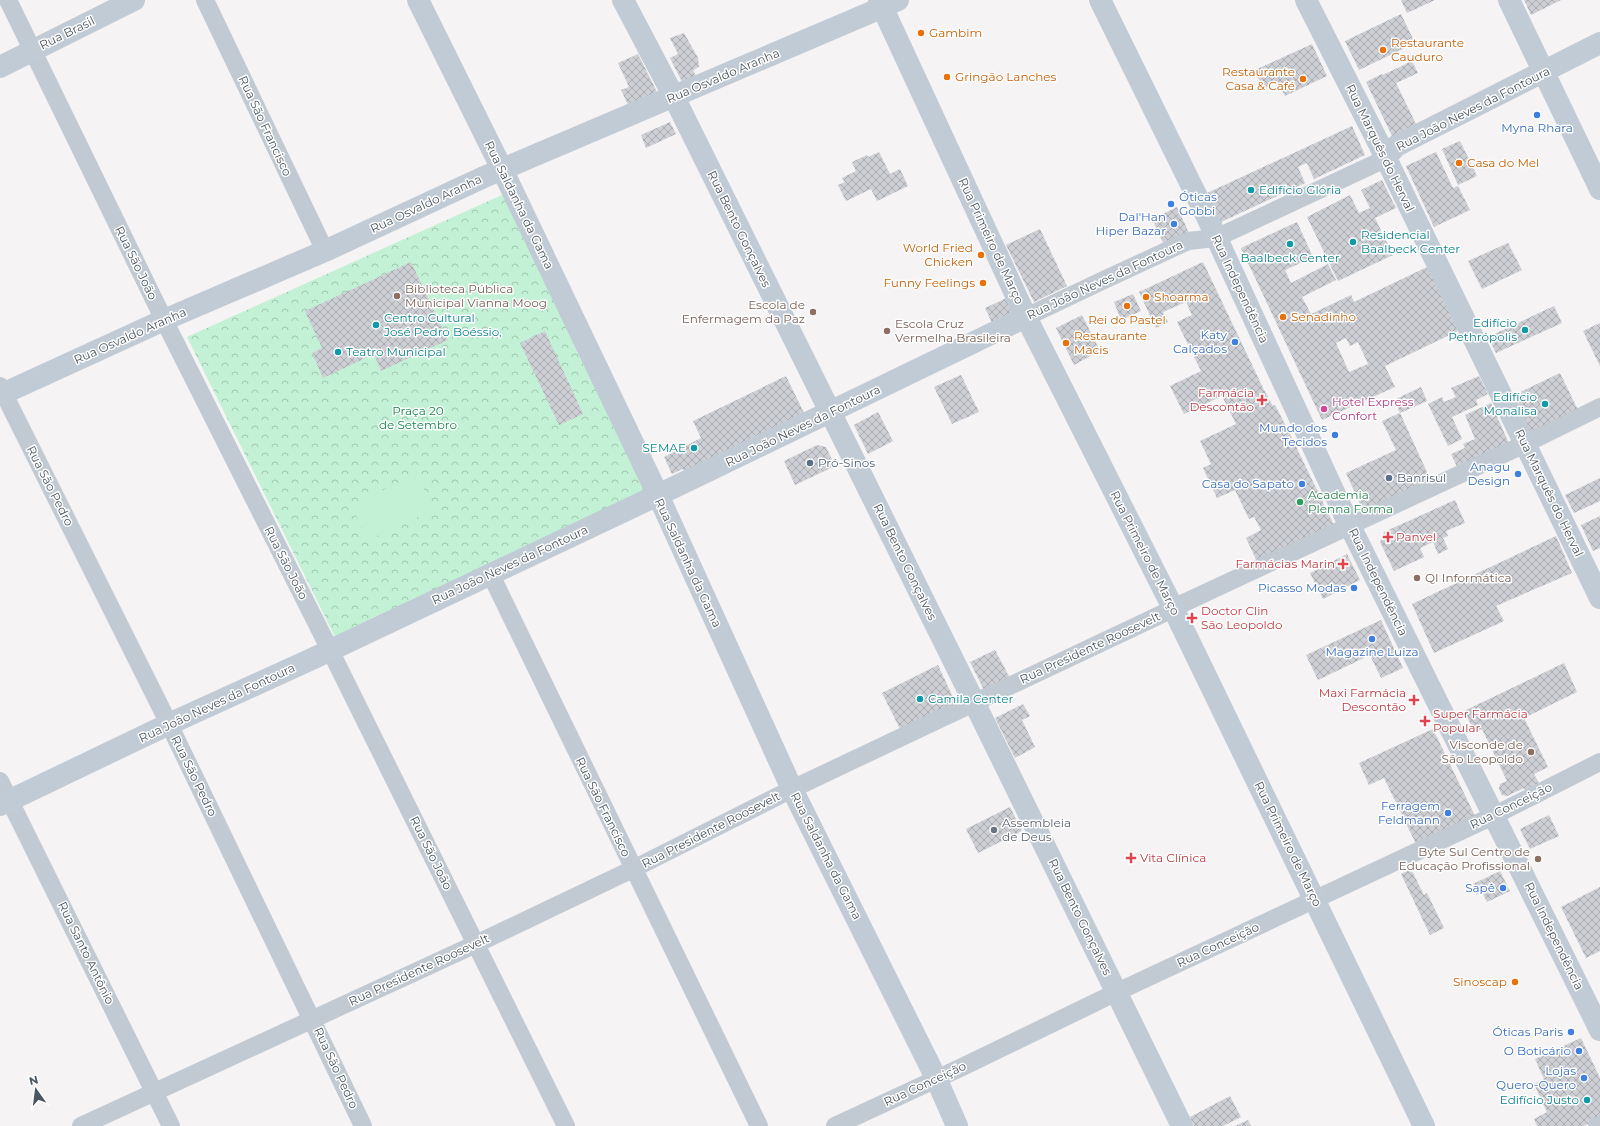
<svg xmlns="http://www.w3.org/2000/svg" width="1600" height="1126" font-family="Montserrat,sans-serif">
<defs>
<pattern id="park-crowns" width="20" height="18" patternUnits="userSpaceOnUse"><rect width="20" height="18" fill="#c3f1d5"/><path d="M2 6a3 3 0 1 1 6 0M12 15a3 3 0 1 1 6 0" fill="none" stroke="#a0c6b0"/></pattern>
<pattern id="building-cross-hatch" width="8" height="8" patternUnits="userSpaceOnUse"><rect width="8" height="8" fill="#cdcfd5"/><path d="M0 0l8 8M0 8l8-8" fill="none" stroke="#a8abb0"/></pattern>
</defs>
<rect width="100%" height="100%" fill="#f5f3f3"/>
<path fill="url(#park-crowns)" d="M504 194 649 496 338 643 187 337Z"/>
<path fill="#c3f1d5" d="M417 474 433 510 368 540 351 505Z"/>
<path fill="url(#building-cross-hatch)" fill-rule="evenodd" d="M1401 0H1435L1407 13Z
M1524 0H1561L1531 15Z
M1401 14 1415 43 1359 70 1345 41Z
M684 33 698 58 699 67 693 70 699 83 684 86 670 58 678 54 670 38Z
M1312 44 1327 76 1285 96 1278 82 1263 89 1255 70Z
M638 54 660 98 631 111 621 90 629 87 618 63Z
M1412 61 1418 73 1396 83 1417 126 1393 138 1366 82 1382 74 1383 75Z
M670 122 676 134 646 148 641 135Z
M1352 126 1365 155 1314 179 1307 163 1302 165 1298 167 1305 183 1221 222 1207 193Z
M1460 141 1477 176 1458 185 1442 149Z
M879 152 890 174 900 169 908 186 877 201 871 189 846 201 838 185 845 182 842 178 856 171 852 162 867 155 868 157Z
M1436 152 1453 188 1458 186 1470 210 1434 227 1406 166Z
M1382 180 1396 208 1375 218 1393 255 1338 281 1307 217 1350 195 1359 213 1370 208 1361 190Z
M1177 207 1189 233 1164 245 1152 219Z
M1297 222 1313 257 1285 270 1291 283 1328 264 1336 280 1302 297 1311 314 1351 295 1354 302 1427 267 1458 331 1385 366 1395 387 1322 420 1241 248ZM1346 338 1350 346 1358 342 1368 364 1349 372 1336 343Z
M1040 229 1067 286 1034 302 1006 245Z
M1508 243 1522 270 1482 289 1468 261Z
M411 262 448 340 381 371 374 354 323 378 312 353 322 348 305 311Z
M1203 262 1264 390 1273 406 1275 405 1287 428 1335 527 1258 564 1246 538 1261 530 1254 517 1249 519 1235 490 1217 498 1203 468 1211 464 1200 441 1236 424 1222 396 1184 414 1170 386 1201 371 1177 322 1192 315 1186 302 1163 312 1168 322 1156 328 1139 292Z
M1133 294 1141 311 1121 320 1114 302Z
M1009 297 1018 315 994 327 985 308Z
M1554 306 1562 323 1496 353 1488 337Z
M1082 315 1100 351 1074 365 1056 328Z
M1600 323V366L1583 331Z
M545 331 583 414 559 425 520 343Z
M1560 373 1579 412 1530 435 1512 396Z
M961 375 979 412 952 424 934 387Z
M786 376 806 417 686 474 683 469 672 474 664 457 701 438 693 421Z
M1479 376 1488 394 1476 400 1478 405 1452 417 1462 439 1448 446 1428 404 1442 397 1444 402 1456 397 1451 388Z
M1421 387 1427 401 1400 413 1394 400Z
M1491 403 1511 448 1459 471 1451 454 1465 448 1463 444 1475 439 1465 415Z
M878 412 893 441 868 454 854 425Z
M1400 413 1432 483 1365 515 1346 473 1396 450 1382 421Z
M817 445 826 447 835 466 795 485 784 461Z
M1600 478V501L1574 513 1565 495Z
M1455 500 1465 523 1446 531 1448 536 1443 538 1448 549 1438 554 1433 542 1420 548 1424 557 1394 571 1380 542 1384 532Z
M1600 516V548L1593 551 1581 525Z
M1556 536 1572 573 1496 606 1504 621 1434 653 1412 604Z
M1347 554 1360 580 1323 599 1310 573Z
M1381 620 1403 668 1381 678 1370 655 1318 680 1306 655Z
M995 650 1011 680 985 692 970 662Z
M1564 663 1577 692 1524 718 1548 767 1534 774 1539 783 1525 790 1524 788 1507 796 1502 795 1499 789 1500 784 1507 781 1482 729 1475 733 1464 711Z
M938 665 957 706 902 733 882 693Z
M1023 704 1030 716 1022 720 1035 747 1015 758 995 718Z
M1433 729 1476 818 1417 846 1384 778 1369 785 1359 763Z
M1010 807 1022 831 978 853 966 829Z
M1549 815 1559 836 1530 849 1520 829Z
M1411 869 1424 895 1427 893 1444 928 1430 935 1401 874Z
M1500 871 1510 891 1487 902 1482 892 1476 895 1471 885Z
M1600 887V951L1586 958 1561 907Z
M1581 1038 1600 1078V1118L1584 1126H1537L1534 1119 1547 1112 1534 1084 1544 1079 1535 1059Z
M1230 1096 1241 1117 1223 1126H1194L1190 1117Z
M1248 1120 1251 1126H1235Z"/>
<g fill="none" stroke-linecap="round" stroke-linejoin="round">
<path stroke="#c1cad2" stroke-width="18" d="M8 0 164 320 330 650 566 1126
M205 0 325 251
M1026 317 1106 279 1188 241 1216 238 1385 159
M0 386 169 724 363 1126
M490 573 759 1126
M0 781 171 1126
M81 1126 476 944 633 869 792 789 1164 613 1173 608 1525 444 1600 407
M835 1126 960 1068 1117 992 1493 816 1600 762
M1597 1126 1600 1125"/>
<path stroke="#c1cbd6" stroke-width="22" d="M418 0 502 169 658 495 792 789 936 1078 957 1126
M623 0 674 97 974 702 1182 1126
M879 0 1026 317 1173 608 1424 1126
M1100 0 1207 217 1345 516 1600 1030
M1306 0 1379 144 1600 598
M1509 0 1600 189
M0 67 134 0
M1385 159 1396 146 1600 43
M0 395 164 320 325 251 484 177 867 14 898 0
M0 805 169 724 314 658 658 495 1026 317"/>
</g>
<g fill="#e8710a" stroke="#fff" stroke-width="1.5">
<circle cx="921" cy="33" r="4"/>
<circle cx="1383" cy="50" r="4"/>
<circle cx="947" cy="77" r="4"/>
<circle cx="1303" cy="79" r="4"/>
<circle cx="1459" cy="163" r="4"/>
<circle cx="981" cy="255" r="4"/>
<circle cx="983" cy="283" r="4"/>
<circle cx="1146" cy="297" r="4"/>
<circle cx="1127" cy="306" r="4"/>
<circle cx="1283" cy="317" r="4"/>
<circle cx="1066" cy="343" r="4"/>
<circle cx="1515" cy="982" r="4"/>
</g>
<g fill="#3f7fe0" stroke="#fff" stroke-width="1.5">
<circle cx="1537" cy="115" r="4"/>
<circle cx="1171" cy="204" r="4"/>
<circle cx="1174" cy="224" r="4"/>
<circle cx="1235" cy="342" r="4"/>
<circle cx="1335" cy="435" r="4"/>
<circle cx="1518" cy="474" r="4"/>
<circle cx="1302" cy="484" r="4"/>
<circle cx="1354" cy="588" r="4"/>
<circle cx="1372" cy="639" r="4"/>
<circle cx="1448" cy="813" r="4"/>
<circle cx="1503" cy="888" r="4"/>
<circle cx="1571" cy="1032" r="4"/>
<circle cx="1579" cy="1051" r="4"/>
<circle cx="1584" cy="1078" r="4"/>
</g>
<g fill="#0f9aa8" stroke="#fff" stroke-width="1.5">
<circle cx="1251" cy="190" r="4"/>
<circle cx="1353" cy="242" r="4"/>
<circle cx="1290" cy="244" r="4"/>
<circle cx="376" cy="325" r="4"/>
<circle cx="1525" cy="330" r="4"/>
<circle cx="338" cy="352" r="4"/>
<circle cx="1545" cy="404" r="4"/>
<circle cx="694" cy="448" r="4"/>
<circle cx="920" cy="699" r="4"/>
<circle cx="1587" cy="1100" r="4"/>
</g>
<g fill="#8d6e63" stroke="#fff" stroke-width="1.5">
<circle cx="397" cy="296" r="4"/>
<circle cx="813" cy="312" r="4"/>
<circle cx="887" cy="331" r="4"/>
<circle cx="1417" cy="578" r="4"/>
<circle cx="1531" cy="752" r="4"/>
<circle cx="1538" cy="859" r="4"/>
</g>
<g fill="#e0444e" stroke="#fff" stroke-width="1.5">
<path d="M1260 394h4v4h4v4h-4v4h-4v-4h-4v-4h4z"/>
<path d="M1386 531h4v4h4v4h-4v4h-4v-4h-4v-4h4z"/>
<path d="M1341 558h4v4h4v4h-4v4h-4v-4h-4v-4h4z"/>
<path d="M1190 612h4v4h4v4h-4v4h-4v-4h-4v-4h4z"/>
<path d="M1412 694h4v4h4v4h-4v4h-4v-4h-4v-4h4z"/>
<path d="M1423 715h4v4h4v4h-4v4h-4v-4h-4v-4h4z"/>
<path d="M1129 852h4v4h4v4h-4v4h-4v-4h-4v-4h4z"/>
</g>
<circle fill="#d1479c" stroke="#fff" stroke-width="1.5" cx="1324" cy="409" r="4"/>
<g fill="#5c6f8a" stroke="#fff" stroke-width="1.5">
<circle cx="810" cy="463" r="4"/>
<circle cx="1389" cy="478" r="4"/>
</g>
<circle fill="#2e9e5b" stroke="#fff" stroke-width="1.5" cx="1300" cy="502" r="4"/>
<circle fill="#6b7280" stroke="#fff" stroke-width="1.5" cx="994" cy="830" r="4"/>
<g text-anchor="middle" stroke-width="3" stroke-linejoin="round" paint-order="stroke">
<g font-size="12" fill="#4a5661" stroke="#fff">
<text transform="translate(67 33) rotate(-26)" y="4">Rua Brasil</text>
<text transform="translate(723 76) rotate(-23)" y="4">Rua Osvaldo Aranha</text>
<text transform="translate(1473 109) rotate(-27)" y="4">Rua João Neves da Fontoura</text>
<text transform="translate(265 126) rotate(65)" y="4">Rua São Francisco</text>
<text transform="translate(1380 148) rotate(64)" y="4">Rua Marquês do Herval</text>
<text transform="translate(426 204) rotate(-25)" y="4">Rua Osvaldo Aranha</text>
<text transform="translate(519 205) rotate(64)" y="4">Rua Saldanha da Gama</text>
<text transform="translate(739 229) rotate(64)" y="4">Rua Bento Gonçalves</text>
<text transform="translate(991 241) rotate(65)" y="4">Rua Primeiro de Março</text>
<text transform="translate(136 263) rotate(64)" y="4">Rua São João</text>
<text transform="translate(1105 280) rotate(-25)" y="4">Rua João Neves da Fontoura</text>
<text transform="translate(1240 289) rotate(65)" y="4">Rua Independência</text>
<text transform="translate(130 336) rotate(-24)" y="4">Rua Osvaldo Aranha</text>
<text transform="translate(803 426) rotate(-26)" y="4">Rua João Neves da Fontoura</text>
<text transform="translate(50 486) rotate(63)" y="4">Rua São Pedro</text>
<text transform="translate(1549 493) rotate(64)" y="4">Rua Marquês do Herval</text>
<text transform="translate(1145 553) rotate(63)" y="4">Rua Primeiro de Março</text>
<text transform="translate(905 562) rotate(64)" y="4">Rua Bento Gonçalves</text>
<text transform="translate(286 563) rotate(63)" y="4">Rua São João</text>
<text transform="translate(688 563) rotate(65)" y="4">Rua Saldanha da Gama</text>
<text transform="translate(510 565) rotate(-25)" y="4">Rua João Neves da Fontoura</text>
<text transform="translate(1378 582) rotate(64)" y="4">Rua Independência</text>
<text transform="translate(1090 648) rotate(-25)" y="4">Rua Presidente Roosevelt</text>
<text transform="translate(217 703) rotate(-25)" y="4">Rua João Neves da Fontoura</text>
<text transform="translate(194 776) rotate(64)" y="4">Rua São Pedro</text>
<text transform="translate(1511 806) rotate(-26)" y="4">Rua Conceição</text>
<text transform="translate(603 807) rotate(64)" y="4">Rua São Francisco</text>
<text transform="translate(711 830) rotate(-27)" y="4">Rua Presidente Roosevelt</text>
<text transform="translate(1288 844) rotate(64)" y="4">Rua Primeiro de Março</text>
<text transform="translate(431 853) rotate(64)" y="4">Rua São João</text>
<text transform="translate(826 856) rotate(63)" y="4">Rua Saldanha da Gama</text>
<text transform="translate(1080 917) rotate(64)" y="4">Rua Bento Gonçalves</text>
<text transform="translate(1554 936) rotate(64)" y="4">Rua Independência</text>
<text transform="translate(1218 945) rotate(-25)" y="4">Rua Conceição</text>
<text transform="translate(86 953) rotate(64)" y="4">Rua Santo Antônio</text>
<text transform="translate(419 970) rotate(-25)" y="4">Rua Presidente Roosevelt</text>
<text transform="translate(336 1068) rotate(65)" y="4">Rua São Pedro</text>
<text transform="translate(925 1084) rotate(-25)" y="4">Rua Conceição</text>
</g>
<g font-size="12" fill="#c56008" stroke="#fff" text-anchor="start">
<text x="929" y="37">Gambim</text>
<text x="1391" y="47">Restaurante<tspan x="1391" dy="14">Cauduro</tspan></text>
<text x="1295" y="76" text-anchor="end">Restaurante<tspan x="1295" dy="14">Casa &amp; Café</tspan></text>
<text x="955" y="81">Gringão Lanches</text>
<text x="1467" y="167">Casa do Mel</text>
<text x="973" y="252" text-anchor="end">World Fried<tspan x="973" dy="14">Chicken</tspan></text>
<text x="975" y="287" text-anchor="end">Funny Feelings</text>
<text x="1154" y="301">Shoarma</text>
<text x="1291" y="321">Senadinho</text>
<text x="1127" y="324" text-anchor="middle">Rei do Pastel</text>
<text x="1074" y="340">Restaurante<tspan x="1074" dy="14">Macis</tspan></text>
<text x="1507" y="986" text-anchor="end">Sinoscap</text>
</g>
<g font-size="12" fill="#366cbe" stroke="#fff" text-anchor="end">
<text x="1537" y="132" text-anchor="middle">Myna Rhara</text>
<text x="1179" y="201" text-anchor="start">Óticas<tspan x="1179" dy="14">Gobbi</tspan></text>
<text x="1166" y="221">Dal'Han<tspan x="1166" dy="14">Hiper Bazar</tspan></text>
<text x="1227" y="339">Katy<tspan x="1227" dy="14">Calçados</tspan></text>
<text x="1327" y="432">Mundo dos<tspan x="1327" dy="14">Tecidos</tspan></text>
<text x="1510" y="471">Anagu<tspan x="1510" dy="14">Design</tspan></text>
<text x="1294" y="488">Casa do Sapato</text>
<text x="1346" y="592">Picasso Modas</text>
<text x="1372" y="656" text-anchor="middle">Magazine Luiza</text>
<text x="1440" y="810">Ferragem<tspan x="1440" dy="14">Feldmann</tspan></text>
<text x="1495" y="892">Sapê</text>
<text x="1563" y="1036">Óticas Paris</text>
<text x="1571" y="1055">O Boticário</text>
<text x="1576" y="1075">Lojas<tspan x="1576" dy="14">Quero-Quero</tspan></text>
</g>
<g font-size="12" fill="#0d838f" stroke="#fff" text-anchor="start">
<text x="1259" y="194">Edifício Glória</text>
<text x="1361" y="239">Residencial<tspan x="1361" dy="14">Baalbeck Center</tspan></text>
<text x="1290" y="262" text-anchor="middle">Baalbeck Center</text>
<text x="384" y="322">Centro Cultural<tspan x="384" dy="14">José Pedro Boéssio,</tspan></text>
<text x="1517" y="327" text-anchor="end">Edifício<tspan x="1517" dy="14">Pethrópolis</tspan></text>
<text x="346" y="356">Teatro Municipal</text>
<text x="1537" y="401" text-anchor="end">Edifício<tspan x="1537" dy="14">Monalisa</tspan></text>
<text x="686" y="452" text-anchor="end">SEMAE</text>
<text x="928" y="703">Camila Center</text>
<text x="1579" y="1104" text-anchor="end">Edifício Justo</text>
</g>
<g font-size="12" fill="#785e54" stroke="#fff" text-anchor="start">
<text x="405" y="293">Biblioteca Pública<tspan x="405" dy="14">Municipal Vianna Moog</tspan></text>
<text x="805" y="309" text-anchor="end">Escola de<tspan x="805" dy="14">Enfermagem da Paz</tspan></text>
<text x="895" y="328">Escola Cruz<tspan x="895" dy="14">Vermelha Brasileira</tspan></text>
<text x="1425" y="582">QI Informática</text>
<text x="1523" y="749" text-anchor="end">Visconde de<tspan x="1523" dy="14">São Leopoldo</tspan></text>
<text x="1530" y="856" text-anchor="end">Byte Sul Centro de<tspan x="1530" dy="14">Educação Profissional</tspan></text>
</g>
<g font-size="12" fill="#be3a42" stroke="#fff" text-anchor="start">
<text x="1254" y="397" text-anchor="end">Farmácia<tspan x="1254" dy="14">Descontão</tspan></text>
<text x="1396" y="541">Panvel</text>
<text x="1335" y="568" text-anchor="end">Farmácias Marin</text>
<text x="1201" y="615">Doctor Clin<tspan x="1201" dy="14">São Leopoldo</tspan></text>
<text x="1406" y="697" text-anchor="end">Maxi Farmácia<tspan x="1406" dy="14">Descontão</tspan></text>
<text x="1433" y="718">Super Farmácia<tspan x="1433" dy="14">Popular</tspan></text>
<text x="1140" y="862">Vita Clínica</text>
</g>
<g font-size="12" fill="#b23c85" stroke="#fff" text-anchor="start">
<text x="1332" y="406">Hotel Express<tspan x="1332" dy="14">Confort</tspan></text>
</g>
<g font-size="12" fill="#17864f" stroke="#fff">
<text x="418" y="415">Praça 20<tspan x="418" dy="14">de Setembro</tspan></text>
</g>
<g font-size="12" fill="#4e5e75" stroke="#fff" text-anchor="start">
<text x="818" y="467">Pró-Sinos</text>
<text x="1397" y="482">Banrisul</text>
</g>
<g font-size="12" fill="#27864d" stroke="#fff" text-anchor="start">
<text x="1308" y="499">Academia<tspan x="1308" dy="14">Plenna Forma</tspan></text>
</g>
<g font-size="12" fill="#5b616d" stroke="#fff" text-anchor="start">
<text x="1002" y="827">Assembleia<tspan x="1002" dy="14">de Deus</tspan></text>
</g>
</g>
<g transform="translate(36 1090) rotate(346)" stroke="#ffffff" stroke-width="3" paint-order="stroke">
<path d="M0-3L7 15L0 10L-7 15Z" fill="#4a5661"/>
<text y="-6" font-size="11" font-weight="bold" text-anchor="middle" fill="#4a5661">N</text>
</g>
</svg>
